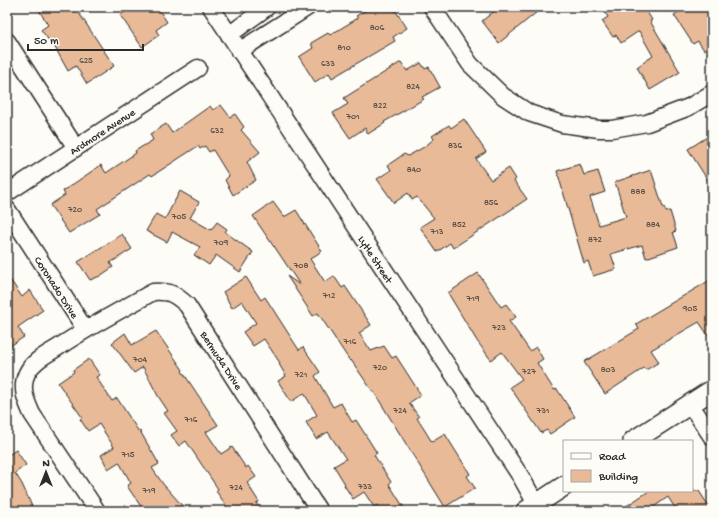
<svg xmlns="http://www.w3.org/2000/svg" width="719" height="518" font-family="'Gochi Hand',sans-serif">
<rect width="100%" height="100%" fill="#fdfcf7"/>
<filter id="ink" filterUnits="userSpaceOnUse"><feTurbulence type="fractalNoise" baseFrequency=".025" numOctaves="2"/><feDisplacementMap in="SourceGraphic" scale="8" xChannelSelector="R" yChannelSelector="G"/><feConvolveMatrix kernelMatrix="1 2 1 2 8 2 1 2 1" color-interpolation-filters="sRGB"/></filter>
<g filter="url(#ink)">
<path fill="#e8ba98" stroke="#2b2b2b" d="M37 7H75L114 66 87 84 76 66 68 71 52 42 51 43 41 30 48 25Z
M133 7H157L167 22 156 30 159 35 142 47 120 15Z
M371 7H393L407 28 393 37 395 41 332 78 329 73 315 82 299 57 313 48 311 43 328 33 330 35 358 18 356 16Z
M499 7H543L499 43 482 21Z
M601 7H644L652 20 650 21 680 72 650 90 637 67 653 56 639 31 621 43 616 35 613 37 602 21 608 17Z
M685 7H712V45L704 50 698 41 693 44 674 15Z
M401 62 407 71 421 63 425 69 429 67 440 87 422 97 424 99 384 122 385 123 368 134 365 128 350 138 333 113 348 104 344 98Z
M221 105 230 117 235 114 244 127 241 130 260 152 247 162 256 180 233 195 225 180 229 176 213 150 209 152 205 146 200 149 198 146 152 176 150 174 97 209 100 214 69 233 50 205 65 195 63 191 101 165 106 173 136 153 135 151 153 140 150 134 166 124 172 133 210 106 213 110Z
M464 119 486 152 476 159 491 180 509 168 516 179 514 181 527 199 453 248 450 243 437 252 420 227 434 218 417 197 412 200 408 193 394 203 377 179 391 170 388 165 404 154 408 156 424 147 434 139 432 136 449 125 451 128Z
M712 134V187L688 149Z
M580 164 584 175 598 171 605 192 590 197 599 225 626 217 615 182 651 170 663 207H664L666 212 670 211 676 231 673 232 678 247 646 258 642 245 611 254 616 269 593 276 588 261 584 263 557 171Z
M180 191 199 202 190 218 211 230 217 222 227 229 225 232 253 252 240 272 216 255 209 265 194 255 200 247 172 232 167 242 146 231 156 214 165 219Z
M273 202 284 217 296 210 322 251 310 259 325 282 334 276 342 288 345 286 371 325 359 333 371 351 384 346 392 358 396 356 421 395 409 403 419 417 417 418 432 442 445 434 470 474 467 476 475 488 445 507 374 392H373L351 360 350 361 318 313 313 316 287 276 300 285 274 246V247L253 216Z
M122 234 132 249 110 263 113 267 100 276 90 280 78 262Z
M478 273 501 307 506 304 516 317 509 321 530 351 536 347 543 359 537 363 554 390 557 389 575 417 550 434 547 430 541 433 510 387 522 379 502 352 491 360 477 341 448 293Z
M7 275 22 297 30 290 43 310 18 327 24 337 7 348Z
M246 277 261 300 265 297 299 350 303 347 320 372 315 376 333 407 341 403 352 422 356 420 377 453 374 455 391 482 389 484 406 511H381L377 505 374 507 364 492 353 499 344 485 345 484 334 466 346 459 328 432 316 439 306 422 317 415 304 393 291 402 278 381 286 376 279 364 280 363 264 339 253 346 243 332 256 323 242 301 232 308 223 292Z
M712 279V341L699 322 651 350 659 362 646 370 644 368 605 394 584 362 639 329 636 324Z
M156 331 183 370 182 371 218 425 206 432 221 454 232 447 246 468 248 466 256 477 247 483 259 502 256 503 262 511H230L216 491 218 489 186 441 179 446 171 435 177 431 164 413 168 411 158 396 143 367 134 373 112 343 125 333 132 345Z
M89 359 100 375 96 377 112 401 117 398 139 432 140 431 159 464 152 468 163 484 187 511H144L127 486 131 483 119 462 108 469 101 455 114 447 99 424 88 431 80 419 82 417 58 383 74 372 73 370Z
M16 450 26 465 15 473 22 484 34 511H7V456Z
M649 491H699L712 511H677L668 497 648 511H619Z"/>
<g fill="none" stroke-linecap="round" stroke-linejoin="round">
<defs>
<path id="minor" d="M211 7 521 477 540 511
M432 7 470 64 503 96 529 113 562 124 599 129H612L647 123 689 107 712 93
M229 35 267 7
M7 41 76 148
M239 51 308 7
M7 193 198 68
M7 209 85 329
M690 404 712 437
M97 511 32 414C26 401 20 387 27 373 33 361 46 355 57 348 88 327 121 310 153 292 170 291 175 294 187 305L319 511"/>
<path id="tertiary" d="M633 441 712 390
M526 511 564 486"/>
</defs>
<use href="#minor" stroke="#2b2b2b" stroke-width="19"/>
<use href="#tertiary" stroke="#2b2b2b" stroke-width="22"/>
<use href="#minor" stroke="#fdfcf7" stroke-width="16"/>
<use href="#tertiary" stroke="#fdfcf7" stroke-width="19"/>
</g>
</g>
<g text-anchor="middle" stroke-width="3.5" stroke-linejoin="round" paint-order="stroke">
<g font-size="9" fill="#5a4f46">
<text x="377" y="30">806</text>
<text x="344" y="50">810</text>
<text x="86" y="63">625</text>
<text x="328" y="66">633</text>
<text x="413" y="89">824</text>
<text x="380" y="108">822</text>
<text x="353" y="119">701</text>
<text x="217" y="133">632</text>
<text x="455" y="148">836</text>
<text x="414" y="172">840</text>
<text x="638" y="194">888</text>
<text x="491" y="205">856</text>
<text x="75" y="212">720</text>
<text x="179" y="219">705</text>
<text x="459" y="227">852</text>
<text x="653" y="227">884</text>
<text x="437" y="234">713</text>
<text x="595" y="242">872</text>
<text x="221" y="245">709</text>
<text x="301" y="268">708</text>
<text x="329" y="298">712</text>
<text x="473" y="301">719</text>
<text x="690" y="311">905</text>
<text x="499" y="330">723</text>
<text x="350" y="344">716</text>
<text x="140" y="362">704</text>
<text x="380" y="370">720</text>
<text x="608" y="372">803</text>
<text x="529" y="374">727</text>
<text x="301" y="377">721</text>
<text x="400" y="413">724</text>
<text x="543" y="413">731</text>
<text x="191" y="422">716</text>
<text x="128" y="457">715</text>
<text x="365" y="489">733</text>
<text x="236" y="490">724</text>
<text x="149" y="493">719</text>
</g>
<g font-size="11" fill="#2b2b2b" stroke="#fdfcf7">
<text transform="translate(102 131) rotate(-33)" y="4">Ardmore Avenue</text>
<text transform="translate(376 259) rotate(57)" y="4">Lytle Street</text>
<text transform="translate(57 287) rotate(57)" y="4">Coronado Drive</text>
<text transform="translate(222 360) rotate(57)" y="4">Bermuda Drive</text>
</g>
</g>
<rect width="719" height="518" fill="none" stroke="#fdfcf7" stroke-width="24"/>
<rect x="12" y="12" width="695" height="494" fill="none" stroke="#2b2b2b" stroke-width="1.5" filter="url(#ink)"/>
<rect x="563" y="440" width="130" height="52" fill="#fdfcf7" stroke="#a9a8a5"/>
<rect x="571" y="453" width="20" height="6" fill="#fdfcf7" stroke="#a9a8a5"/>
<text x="599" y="460" font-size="12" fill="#2b2b2b">Road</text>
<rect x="571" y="470" width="20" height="12" fill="#e8ba98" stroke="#a9a8a5"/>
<text x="599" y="480" font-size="12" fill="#2b2b2b">Building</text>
<g transform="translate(46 472)" stroke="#fdfcf7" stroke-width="3" paint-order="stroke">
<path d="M0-3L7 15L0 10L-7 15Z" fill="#2b2b2b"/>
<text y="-6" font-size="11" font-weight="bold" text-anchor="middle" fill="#2b2b2b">N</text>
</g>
<path d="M28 44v6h115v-6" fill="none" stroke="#2b2b2b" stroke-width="2"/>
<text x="34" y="44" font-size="12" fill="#2b2b2b" stroke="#fdfcf7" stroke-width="3" paint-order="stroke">50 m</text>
</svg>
